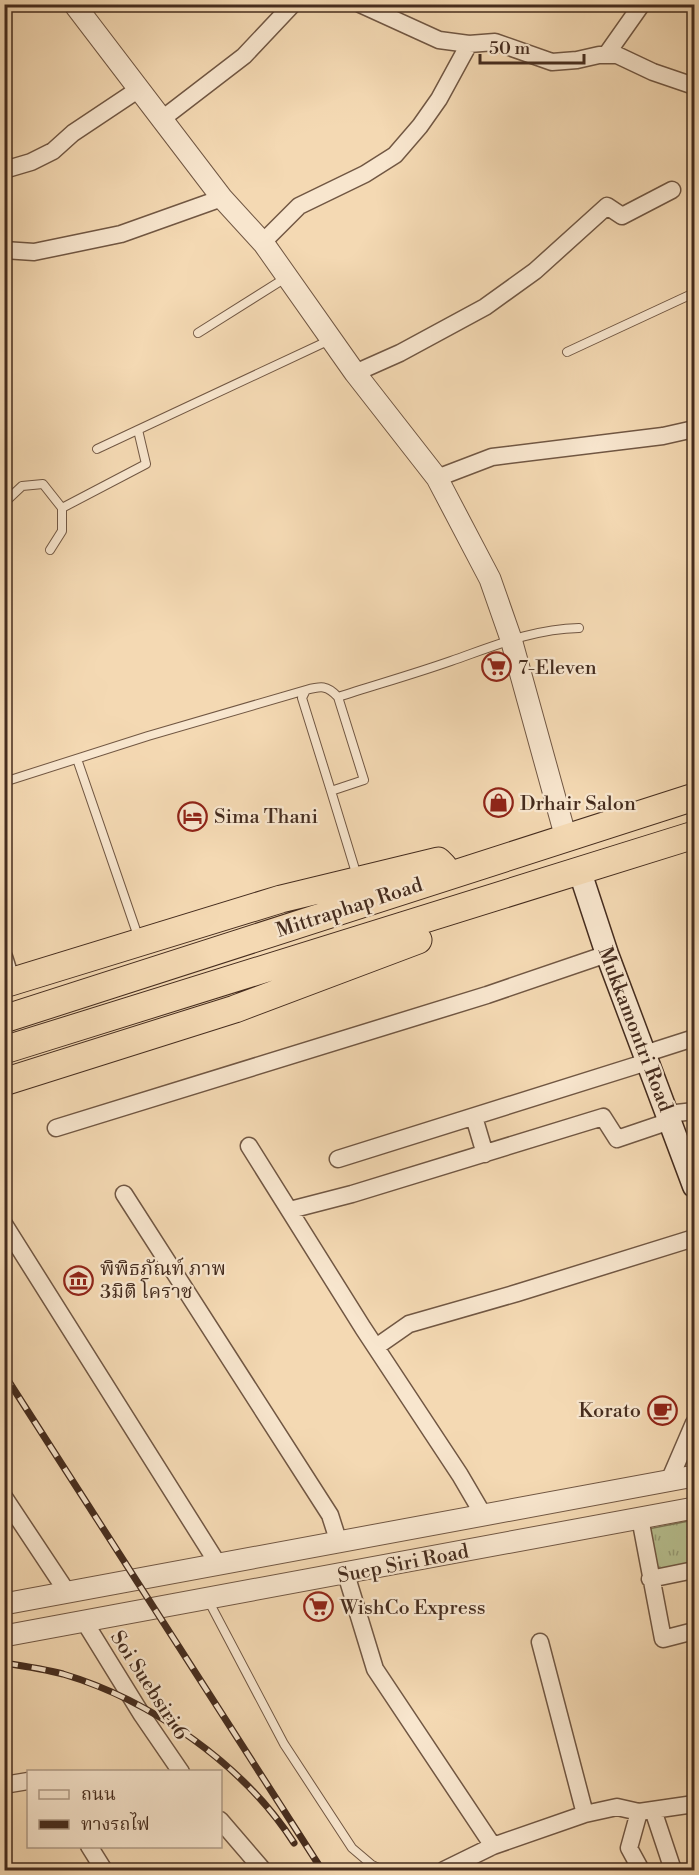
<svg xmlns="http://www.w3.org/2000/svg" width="699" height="1875" font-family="'Libre Bodoni','Noto Serif Thai',serif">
<defs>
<pattern id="park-tufts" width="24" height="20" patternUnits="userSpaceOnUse" patternTransform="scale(1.5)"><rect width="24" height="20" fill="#b7c090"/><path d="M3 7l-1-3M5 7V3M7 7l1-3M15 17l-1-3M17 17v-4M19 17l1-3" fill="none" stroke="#979c75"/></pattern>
</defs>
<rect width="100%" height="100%" fill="#f4d9b3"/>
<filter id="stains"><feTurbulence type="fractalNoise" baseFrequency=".00333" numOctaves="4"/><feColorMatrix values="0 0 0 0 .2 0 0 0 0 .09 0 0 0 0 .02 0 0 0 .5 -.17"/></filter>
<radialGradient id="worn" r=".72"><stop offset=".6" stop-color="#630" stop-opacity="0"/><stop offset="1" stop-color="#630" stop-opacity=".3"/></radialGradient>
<path fill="url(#park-tufts)" stroke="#7e7657" stroke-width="1.5" d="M694 1520V1570L657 1578 648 1529Z"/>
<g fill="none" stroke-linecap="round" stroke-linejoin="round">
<defs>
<path id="service" d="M198 333 287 277
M567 352 694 293
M97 449 332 339
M4 503 22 486 43 484 62 508
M50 550 62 531V508L146 464 138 430
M77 759 139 939
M4 782 148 736 306 690
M331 791 302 698 306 690C321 686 327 685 338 697
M357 876 331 791 364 780 338 697C375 685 414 674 451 661 494 646 533 629 579 628
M207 1598 284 1744 352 1848 372 1865 383 1870"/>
<path id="minor" d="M360 4 439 40 469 44 495 42 552 62 577 60 599 55H617L653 72 694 86
M606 55 642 4
M162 119 244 56 293 4
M4 170 31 162 53 151 73 133 139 89
M264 244 268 237 299 206 365 174 395 155 420 126 439 99 469 44
M4 250 34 252 121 234 222 198
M355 373 400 353 485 307 535 271 607 206 622 216 672 190
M437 478 492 457 663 436 694 429
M4 957 12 982
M644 1054 694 1038
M668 1114 694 1111
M474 1117 485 1154
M56 1128 487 995 607 954
M249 1146 363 1328 460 1475 484 1516
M338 1159 647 1062
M124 1194 330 1515 339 1543
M290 1210 352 1194 603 1117 617 1139 670 1121
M4 1224 218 1564
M376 1347 409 1324 517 1293 694 1238
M669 1481 694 1423
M4 1497 67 1592
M640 1518 663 1639 694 1631
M346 1574 375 1669 493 1846
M650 1579 694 1570
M84 1621 142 1715 181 1772
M540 1642 585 1814
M4 1785 28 1781
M653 1810 673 1870
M639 1812 629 1848 641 1870
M220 1820 263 1870
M89 1846 104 1870
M444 1870 493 1846 585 1814 617 1807 639 1812 694 1804"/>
<path id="tertiary" d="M74 4 222 198 264 244 355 373 437 478 490 579 511 639 566 838
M4 1604 694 1476
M4 1636 694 1508"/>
<path id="secondary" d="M580 872 607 954 694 1186"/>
<path id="trunk" d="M4 984 281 899 438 861 443 866
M4 1019 694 797
M4 1050 694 835
M4 1082 235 1009 418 940"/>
</defs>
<use href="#service" stroke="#715743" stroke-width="10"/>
<use href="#minor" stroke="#715743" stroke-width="19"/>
<use href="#tertiary" stroke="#715743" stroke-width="23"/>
<use href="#secondary" stroke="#452c1e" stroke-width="25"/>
<use href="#trunk" stroke="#452c1e" stroke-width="29"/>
<use href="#service" stroke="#f8e6ce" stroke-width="8"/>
<use href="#minor" stroke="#f8e6ce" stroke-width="16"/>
<use href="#tertiary" stroke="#f8e6ce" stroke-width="21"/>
<use href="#secondary" stroke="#f8e6ce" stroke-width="22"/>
<use href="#trunk" stroke="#f4d9b3" stroke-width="27"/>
<defs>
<path id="rail" d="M4 1374 322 1870
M4 1663C24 1666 44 1669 63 1674 151 1700 244 1765 294 1843"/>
</defs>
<use href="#rail" stroke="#452c1e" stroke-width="7"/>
<use href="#rail" stroke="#f8e6ce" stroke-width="4.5" stroke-dasharray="14" stroke-linecap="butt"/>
</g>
<defs>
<symbol id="supermarket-ring" viewBox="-11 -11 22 22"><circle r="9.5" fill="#f8e6ce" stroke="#8f2418" stroke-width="1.5"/><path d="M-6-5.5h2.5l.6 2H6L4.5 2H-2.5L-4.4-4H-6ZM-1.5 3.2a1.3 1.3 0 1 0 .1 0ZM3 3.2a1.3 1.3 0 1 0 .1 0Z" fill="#8f2418"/></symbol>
<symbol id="shop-ring" viewBox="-11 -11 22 22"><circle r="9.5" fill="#f8e6ce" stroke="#8f2418" stroke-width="1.5"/><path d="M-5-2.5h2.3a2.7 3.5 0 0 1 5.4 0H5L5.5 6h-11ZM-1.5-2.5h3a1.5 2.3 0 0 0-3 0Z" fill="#8f2418"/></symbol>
<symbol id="hotel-ring" viewBox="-11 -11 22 22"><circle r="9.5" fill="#f8e6ce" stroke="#8f2418" stroke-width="1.5"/><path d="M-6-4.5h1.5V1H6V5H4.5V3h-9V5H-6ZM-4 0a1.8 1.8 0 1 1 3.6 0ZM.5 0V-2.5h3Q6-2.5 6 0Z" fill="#8f2418"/></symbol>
<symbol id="museum-ring" viewBox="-11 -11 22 22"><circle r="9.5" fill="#f8e6ce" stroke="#8f2418" stroke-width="1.5"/><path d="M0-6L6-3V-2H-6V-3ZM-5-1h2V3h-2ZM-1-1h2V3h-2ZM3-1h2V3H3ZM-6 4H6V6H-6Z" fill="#8f2418"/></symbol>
<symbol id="cafe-ring" viewBox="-11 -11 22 22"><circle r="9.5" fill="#f8e6ce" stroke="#8f2418" stroke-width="1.5"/><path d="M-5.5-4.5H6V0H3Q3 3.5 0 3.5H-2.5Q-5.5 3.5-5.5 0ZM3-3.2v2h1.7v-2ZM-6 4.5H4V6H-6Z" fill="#8f2418"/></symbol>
</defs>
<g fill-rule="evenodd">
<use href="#supermarket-ring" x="480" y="650" width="33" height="33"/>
<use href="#shop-ring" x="482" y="786" width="33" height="33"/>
<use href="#hotel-ring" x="176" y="800" width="33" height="33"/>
<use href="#museum-ring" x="62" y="1264" width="33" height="33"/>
<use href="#cafe-ring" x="646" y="1394" width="33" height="33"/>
<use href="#supermarket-ring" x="302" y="1590" width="33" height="33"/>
</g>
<g text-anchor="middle" stroke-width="4.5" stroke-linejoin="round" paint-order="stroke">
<g font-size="20" fill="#452c1e" stroke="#f8e6ce" text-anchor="start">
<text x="518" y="674">7-Eleven</text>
<text x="520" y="810">Drhair Salon</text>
<text x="214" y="823">Sima Thani</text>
<text x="100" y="1275">พิพิธภัณท์ ภาพ<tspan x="100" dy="23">3มิติ โคราช</tspan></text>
<text x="641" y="1417" text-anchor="end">Korato</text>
<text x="340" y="1614">WishCo Express</text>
</g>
<g font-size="20" fill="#452c1e" stroke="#f8e6ce">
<text transform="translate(349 907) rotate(-18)" y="7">Mittraphap Road</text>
<text transform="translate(636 1029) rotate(69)" y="7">Mukkamontri Road</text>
<text transform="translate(403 1563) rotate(-11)" y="7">Suep Siri Road</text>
<text transform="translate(150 1685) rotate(57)" y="7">Soi Suebsiri 6</text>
</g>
</g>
<rect width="699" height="1875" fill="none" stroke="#f4d9b3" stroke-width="24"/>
<rect x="6" y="6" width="687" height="1863" fill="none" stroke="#452c1e" stroke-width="3"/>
<rect x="12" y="12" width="675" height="1851" fill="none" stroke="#452c1e" stroke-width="1.5"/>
<rect x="27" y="1770" width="195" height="78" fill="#f8e6ce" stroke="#b09c88" stroke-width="1.5"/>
<rect x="39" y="1790" width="30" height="9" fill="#f8e6ce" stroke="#b09c88" stroke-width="1.5"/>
<text x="81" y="1800" font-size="18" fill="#452c1e">ถนน</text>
<rect x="39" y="1820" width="30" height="9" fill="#452c1e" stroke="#b09c88" stroke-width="1.5"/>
<text x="81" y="1830" font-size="18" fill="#452c1e">ทางรถไฟ</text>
<path d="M480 54v9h104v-9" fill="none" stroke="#452c1e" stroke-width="3"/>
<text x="489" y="54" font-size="18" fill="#452c1e" stroke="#f8e6ce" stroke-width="4.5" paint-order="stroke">50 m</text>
<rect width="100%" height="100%" filter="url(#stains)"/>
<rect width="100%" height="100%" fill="url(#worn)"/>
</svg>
